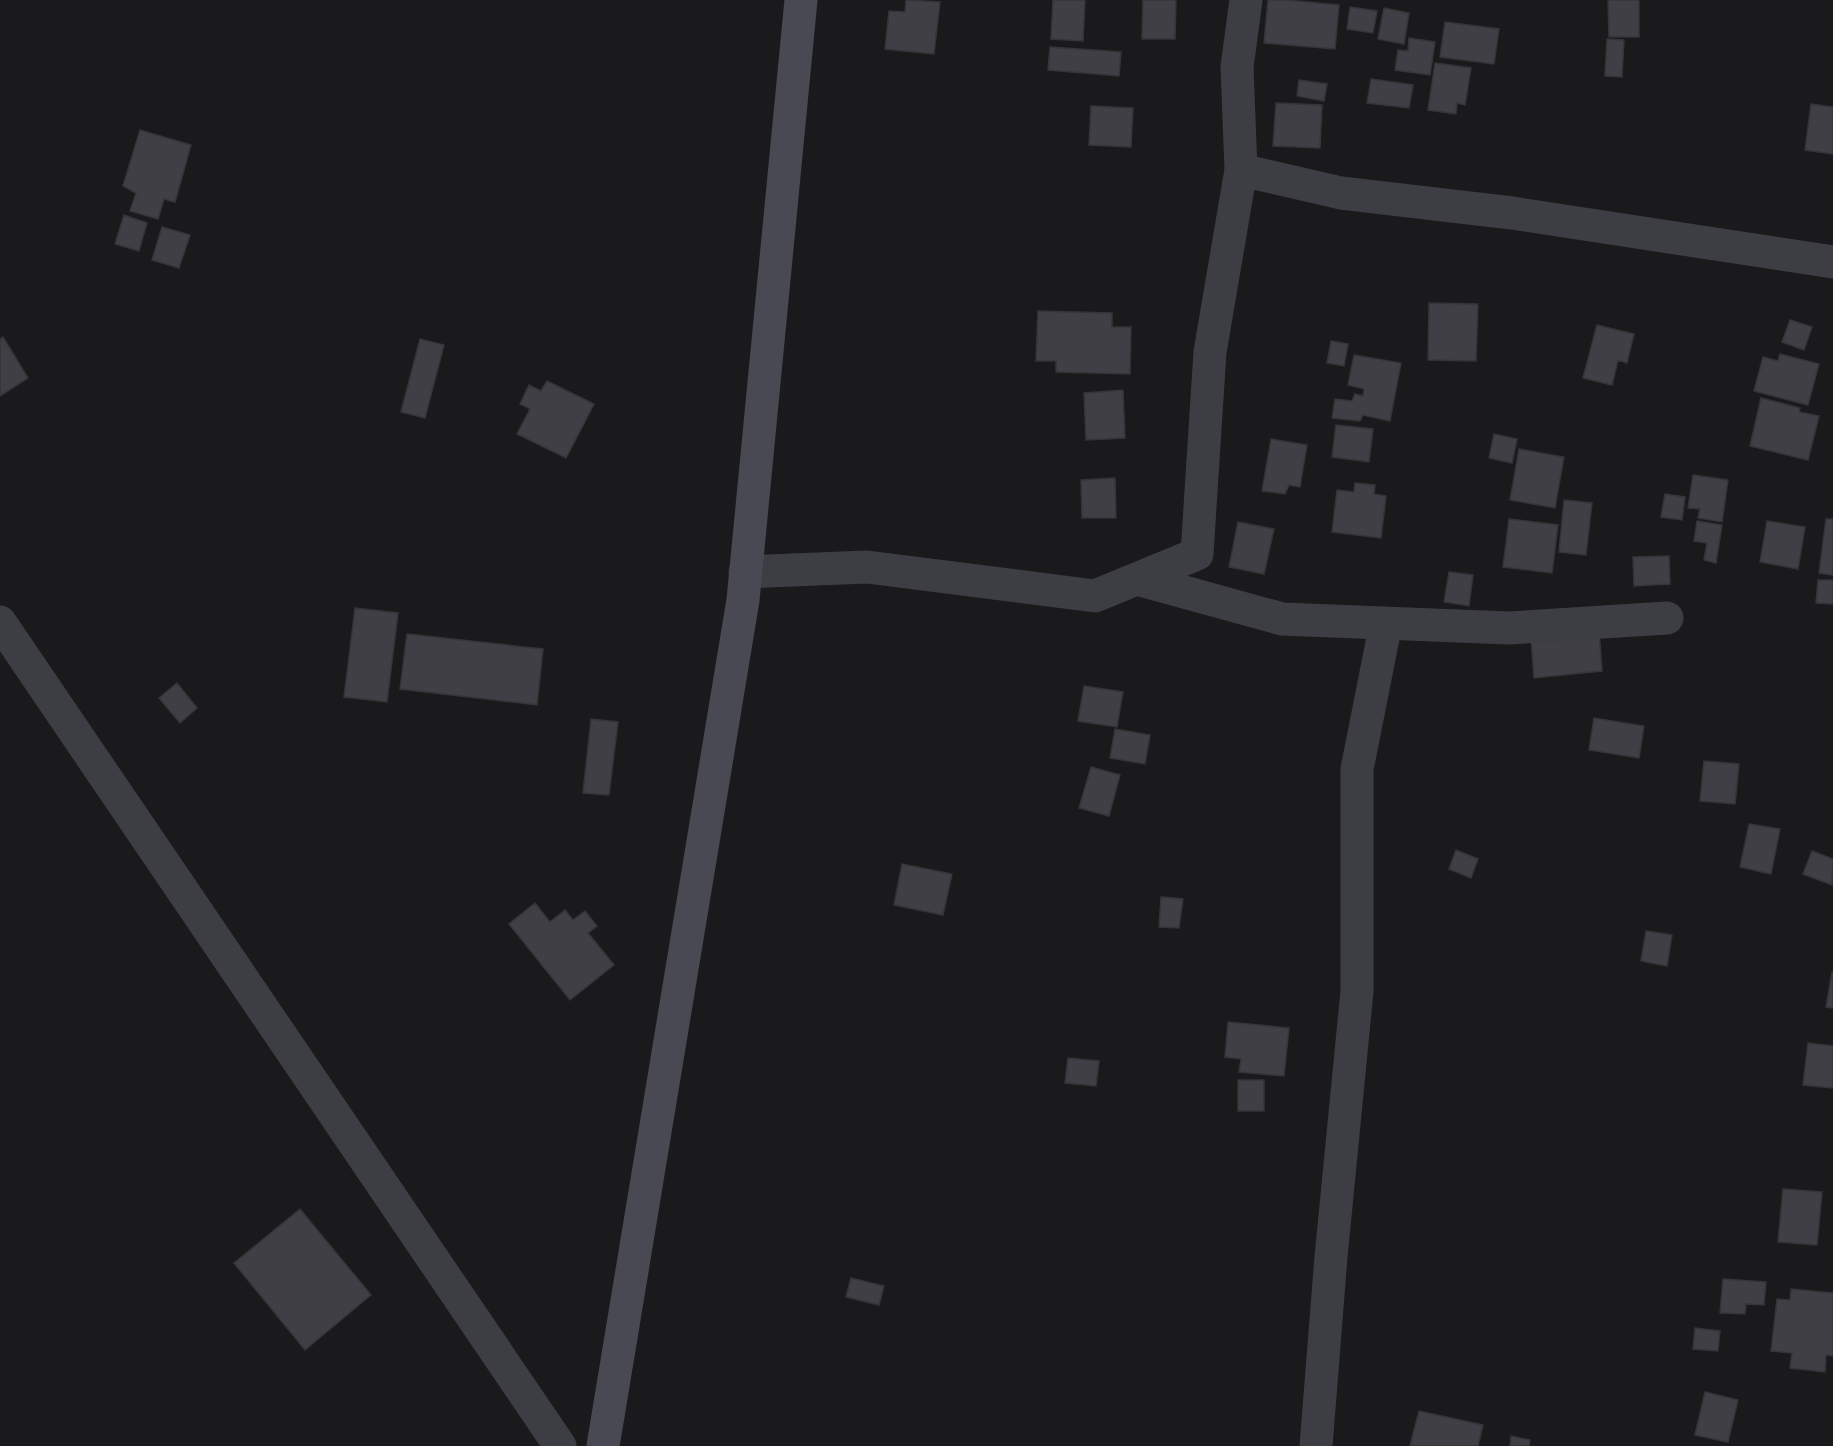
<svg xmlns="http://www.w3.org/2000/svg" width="1833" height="1446" font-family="'Work Sans',sans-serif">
<rect width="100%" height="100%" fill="#1a1a1d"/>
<path fill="#403f45" stroke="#353439" stroke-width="1.5" d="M906 0 940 2 934 54 885 49 889 11 905 12Z
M1053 0H1085L1083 41 1051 39Z
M1143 0H1176L1175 39H1142Z
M1268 0H1286L1339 5 1335 49 1264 43Z
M1608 0H1639V37H1609Z
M1350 7 1377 11 1373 33 1347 29Z
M1384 8 1409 13 1404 44 1378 39Z
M1445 22 1499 29 1494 64 1440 57Z
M1409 38 1435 42 1430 75 1395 70 1398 50 1408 51Z
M1607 39 1624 40 1622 77 1605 76Z
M1050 47 1121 52 1119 76 1048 70Z
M1435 63 1471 68 1465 105 1457 103 1456 114 1428 110Z
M1371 79 1413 85 1409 108 1367 103Z
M1299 80 1327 84 1324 101 1297 96Z
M1276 103 1322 105 1320 148 1273 146Z
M1811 104 1833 107V154L1805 150Z
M1091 106 1133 108 1131 147 1089 145Z
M140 130 191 145 175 202 164 199 158 219 130 211 136 193 123 186Z
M124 215 147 223 139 251 115 244Z
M162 227 190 235 179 268 152 260Z
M1429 303 1478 304 1476 361 1428 360Z
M1038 311 1112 313V327H1131L1130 374 1056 372V361H1036Z
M1790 320 1812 327 1804 350 1782 342Z
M1597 325 1634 334 1627 363 1618 360 1612 385 1583 378Z
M3 337 28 378 0 396V339Z
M420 339 444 345 425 418 401 412Z
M1331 341 1348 344 1344 366 1327 363Z
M1780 354 1819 364 1808 405 1754 391 1763 357 1778 361Z
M1354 355 1401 363 1390 421 1363 415 1360 421 1332 418 1335 399 1352 401 1355 394 1363 396 1364 389 1348 385Z
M547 381 594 404 566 458 517 434 530 409 520 404 529 385 541 391Z
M1123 390 1125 438 1086 440 1084 393Z
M1761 398 1800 408 1799 412 1819 416 1808 460 1750 446Z
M1336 425 1373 429 1369 462 1332 457Z
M1494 434 1517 439 1512 463 1489 458Z
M1271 439 1307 445 1300 487 1289 485 1285 494 1262 491Z
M1519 449 1564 457 1555 508 1510 500Z
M1693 475 1728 480 1722 522 1698 518 1700 509 1688 508Z
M1115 478 1116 518H1082L1081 480Z
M1355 483 1375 485 1374 494 1386 496 1381 538 1332 532 1337 490 1354 492Z
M1665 494 1685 497 1682 520 1661 517Z
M1564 500 1592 503 1586 555 1559 552Z
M1509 519 1558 525 1552 573 1503 567Z
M1826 519H1833V575L1819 573Z
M1697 521 1722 525 1716 563 1704 560 1707 543 1694 541Z
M1767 521 1805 527 1798 569 1760 562Z
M1238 522 1274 529 1264 574 1229 567Z
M1669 556 1670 584 1634 586 1633 557Z
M1449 572 1473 575 1469 606 1444 602Z
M1818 580H1833V604L1816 603Z
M355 608 398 613 387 702 344 697Z
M1599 631 1602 671 1534 678 1531 638Z
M407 634 543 649 537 705 400 689Z
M177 683 197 708 180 723 159 698Z
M1084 686 1123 692 1117 727 1078 721Z
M1594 718 1644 726 1639 758 1589 750Z
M591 719 618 722 609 795 583 793Z
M1115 729 1150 735 1145 764 1110 758Z
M1704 761 1739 764 1735 804 1700 801Z
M1091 767 1120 775 1109 816 1079 808Z
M1749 824 1780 829 1771 874 1740 867Z
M1456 850 1478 859 1471 878 1449 869Z
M1812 851 1833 859 1832 885 1803 874Z
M902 864 952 874 943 915 894 905Z
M1161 897 1183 899 1179 928 1159 927Z
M535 903 550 922 565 910 573 920 585 911 597 926 588 933 614 965 570 1000 509 924Z
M1646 931 1672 935 1667 966 1641 961Z
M1832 972H1833V1008L1826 1007Z
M1228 1022 1289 1028 1284 1076 1239 1072 1241 1059 1225 1057Z
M1808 1043 1833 1046V1088L1803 1085Z
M1068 1058 1099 1061 1096 1086 1065 1083Z
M1238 1080H1264V1111H1238Z
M1783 1189 1822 1192 1817 1245 1778 1242Z
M300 1209 371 1295 305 1350 234 1263Z
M851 1278 884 1286 879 1305 846 1297Z
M1723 1279 1766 1282 1764 1305 1746 1304 1745 1314 1720 1313Z
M1791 1289 1833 1293V1356L1826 1355 1825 1372 1790 1368 1792 1353 1771 1351 1777 1299 1790 1300Z
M1695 1328 1720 1331 1718 1351 1693 1349Z
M1705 1392 1738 1400 1728 1442 1695 1435Z
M1419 1411 1483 1425 1478 1446H1410Z
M1511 1436 1530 1440 1529 1446H1510Z"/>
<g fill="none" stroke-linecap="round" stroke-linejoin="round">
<path stroke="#3d3d44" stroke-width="33" d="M1241 170 1341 193 1512 213 1833 262
M745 572 867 567 1095 596 1197 554 1210 352 1241 170 1237 67 1246 0
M1137 579 1282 619 1509 628 1667 618
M0 622 560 1446
M1316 1446 1331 1257 1357 991V769L1386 623"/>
<path stroke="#484952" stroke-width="33" d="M603 1446 743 600 801 0"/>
</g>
</svg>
